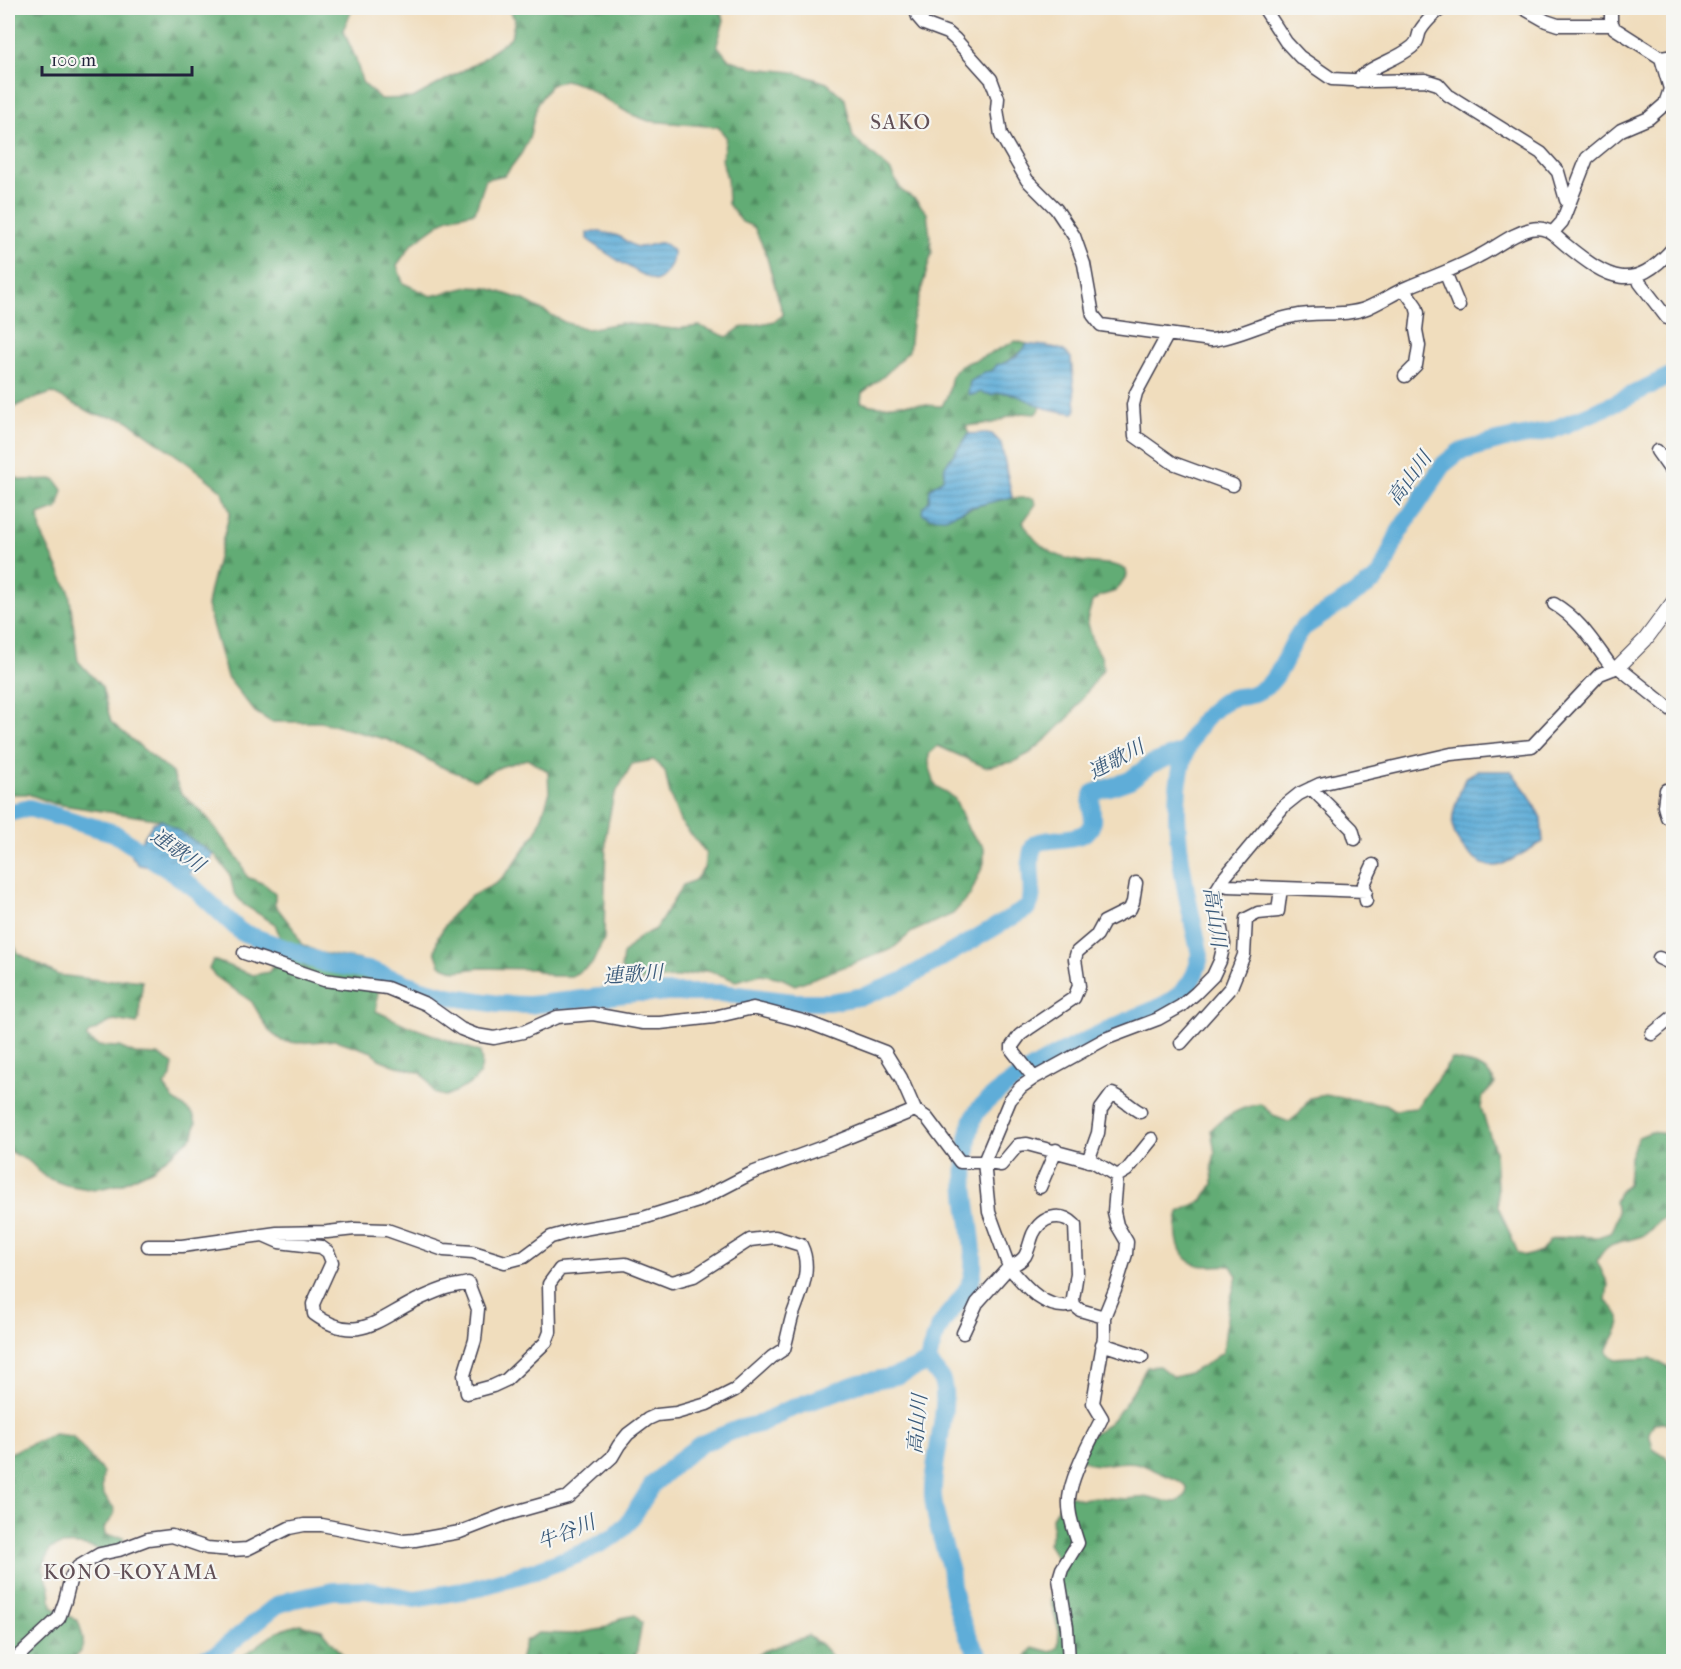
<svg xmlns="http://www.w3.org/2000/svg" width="1681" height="1669" font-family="'IM FELL French Canon','Noto Serif JP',serif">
<defs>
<pattern id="forest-firs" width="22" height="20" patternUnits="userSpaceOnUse" patternTransform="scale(1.5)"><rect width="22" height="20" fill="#62ac75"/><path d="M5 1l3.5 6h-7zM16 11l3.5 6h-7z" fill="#508c61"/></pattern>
<pattern id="water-rules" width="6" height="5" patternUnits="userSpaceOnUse" patternTransform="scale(1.5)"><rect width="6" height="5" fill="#5eadd8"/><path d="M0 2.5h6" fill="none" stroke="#4d8cb0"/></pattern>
</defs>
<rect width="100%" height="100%" fill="#f6f6f2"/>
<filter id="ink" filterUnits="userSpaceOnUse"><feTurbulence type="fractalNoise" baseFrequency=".0167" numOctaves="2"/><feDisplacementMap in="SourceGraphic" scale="12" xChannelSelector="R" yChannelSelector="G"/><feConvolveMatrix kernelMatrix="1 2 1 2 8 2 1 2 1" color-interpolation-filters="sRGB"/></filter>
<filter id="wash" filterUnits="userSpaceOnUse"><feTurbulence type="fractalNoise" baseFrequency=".008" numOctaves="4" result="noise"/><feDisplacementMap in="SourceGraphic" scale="24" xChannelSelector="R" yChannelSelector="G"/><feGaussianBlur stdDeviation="1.35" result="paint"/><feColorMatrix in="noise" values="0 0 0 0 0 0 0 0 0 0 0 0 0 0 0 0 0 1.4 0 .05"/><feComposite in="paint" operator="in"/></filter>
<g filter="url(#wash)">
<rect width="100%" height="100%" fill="#f0ddbd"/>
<path fill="url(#forest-firs)" stroke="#426758" stroke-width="1.5" fill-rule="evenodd" d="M8 8H353L343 30 356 59 362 82 380 99 413 98 480 61 511 37 515 19 507 8H718L724 20 717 45 728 59 754 68 793 72 827 83 845 99 853 137 890 170 902 191 915 199 927 213 932 252 912 323 909 351 884 376 862 393 861 402C883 411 892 402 913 404 923 404 931 406 942 406L948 394 952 375 961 365 978 359 1016 341 1027 344 1025 349 992 371 985 372 970 382 968 394 972 395 981 392 991 395C1004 389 1030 398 1041 406L1039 411 1035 414 1022 413 1008 417 994 423 966 426 969 434 945 466 943 479 930 489 929 502 923 507 945 518C974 506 1002 496 1033 498L1036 504 1023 522C1039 552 1061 560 1094 563 1107 564 1115 563 1126 570L1127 575 1116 591 1100 596 1092 602 1087 620 1093 642 1102 658 1103 669 1070 716 1049 737 1030 753 1013 762 985 767 938 746 929 754V764L935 785 955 799 969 831 984 847V863L970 895 953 914 912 932 892 949 795 985 781 978 761 974 736 981 708 970 675 978 636 981 621 969 623 954 639 937 656 929 683 885 695 880 704 868 706 853 680 821 670 795 665 771 653 760 632 764 613 798 606 834 604 939 592 964 572 976H551L533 969 480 968 456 971 440 965 435 951 438 937 451 916 471 896 497 883 511 868 537 831 549 795 548 771 527 759 500 767 475 780 437 765 415 752 388 740 321 722H271L255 712 227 677 207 606 210 589 230 512 222 491 190 465 125 419 94 414 52 393 22 403 8 411ZM565 80 582 85 630 114 649 121 718 127 726 137 722 160 727 179 728 204 742 222 754 227 765 251 783 315 775 321 740 328 727 337 700 326 674 329 620 323 587 329 564 322 524 300 488 288 468 287 431 296 403 283 397 265 412 244 448 218 475 212 486 179 505 175 521 154 529 139 537 104 551 85Z
M8 473 21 480 55 479 63 490 58 508 39 515 41 533 69 591 78 661 102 687 111 722 172 773 181 793 206 816 241 863 247 877 264 884 275 893V905L295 931 301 944 320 953 360 960 376 968 379 980 376 1011 406 1025 480 1052C488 1080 467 1087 445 1096L434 1093 428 1081 421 1073 394 1065 379 1059 372 1052 336 1040 298 1043 282 1041 269 1031 252 1002 215 976 209 969 213 960 253 975 269 972 278 956 280 937 275 924 244 905 234 893 230 875 216 856 162 820 55 804 28 794H8Z
M8 937 12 941 18 953 58 975 107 981 125 979 142 981C143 990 140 995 140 1002 139 1011 141 1016 137 1024L114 1020 89 1033 86 1037 99 1046 119 1047 135 1054 159 1055 173 1064 171 1077 164 1086 173 1099 193 1114 196 1122 193 1136 153 1169 121 1184 94 1190 66 1185 45 1177 30 1162 8 1150Z
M1452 1059C1470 1064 1488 1065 1495 1084L1483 1096 1481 1108 1495 1151 1498 1206 1518 1253 1525 1256 1541 1252 1550 1240 1567 1236 1598 1237 1610 1233C1615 1223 1621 1213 1615 1202L1620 1190 1628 1184 1630 1157 1638 1137 1651 1132 1667 1134 1673 1144V1212C1669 1217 1663 1218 1658 1222 1653 1226 1649 1232 1644 1235 1622 1245 1610 1236 1597 1261L1608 1284 1606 1301C1632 1324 1615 1327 1607 1352L1615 1360 1651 1358 1673 1370V1425L1663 1422 1654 1423 1649 1433 1653 1449 1667 1458 1673 1468V1661L1026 1662V1656L1033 1647 1051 1652 1058 1647 1059 1631 1050 1599 1060 1563 1048 1544 1053 1531 1052 1517 1065 1496H1074L1081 1499 1095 1497 1125 1499 1149 1497 1165 1501 1177 1502 1186 1495 1187 1488C1180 1479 1174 1479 1163 1474 1155 1471 1146 1465 1137 1463 1114 1458 1099 1474 1078 1457 1077 1440 1092 1436 1104 1427 1123 1413 1134 1387 1147 1367L1159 1366 1173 1377C1193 1374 1207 1364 1223 1352L1228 1309 1237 1276 1231 1266C1220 1264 1209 1268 1198 1265 1175 1258 1174 1230 1179 1212L1203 1200 1213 1184 1212 1167 1215 1153 1211 1130C1224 1116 1242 1107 1260 1104L1276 1117 1289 1122 1299 1114 1310 1098 1325 1095 1385 1104 1395 1110 1416 1108Z
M54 1434 72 1436 103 1472C103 1478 101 1488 103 1493 110 1510 125 1505 104 1528L105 1535 123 1537V1546L115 1554C94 1548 70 1539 50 1549L43 1568 50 1589 52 1607 78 1621C85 1640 87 1647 71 1661L8 1662V1454Z
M635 1615 642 1623 635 1661H520L525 1641 539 1633 573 1634 602 1629 621 1618Z
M300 1624 322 1630 348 1661H236L278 1631Z
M808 1636 821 1644 836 1661H750L764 1651Z"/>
<path fill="url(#water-rules)" stroke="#40688a" stroke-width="1.5" d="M594 231C602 233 611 233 618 236 625 239 631 247 639 247 656 247 658 235 673 251 674 263 666 277 655 281 630 269 609 256 587 239V233Z
M1027 344C1043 347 1062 344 1071 358L1076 409 1074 413C1064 412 1049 410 1040 406 1026 400 1008 387 991 395L981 392 972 395 968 394 970 382 985 372 992 371 997 365C1008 363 1022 355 1027 344Z
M986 433 992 434 1001 443 1012 497 971 507 945 518 929 517 922 513 923 507 929 501 930 489 943 479 945 466 969 434Z
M1477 771H1511L1529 795 1541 818 1543 842C1532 847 1508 864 1497 866 1485 867 1477 862 1469 854 1441 828 1455 808 1465 778Z
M162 820 213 854 211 860 185 875H175L166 869 139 865 131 856 132 850 141 842 153 823Z"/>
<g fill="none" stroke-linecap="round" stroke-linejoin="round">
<path stroke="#5eadd8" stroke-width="18" d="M8 813 29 808 114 833 192 886 241 932 324 963 373 971 418 988 448 996 498 1004 529 1005 635 993H721L794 1002H829L864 996 902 981 1026 909C1040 896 1022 861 1036 843 1050 837 1090 843 1092 822 1093 812 1089 803 1093 793L1130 780 1151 764 1185 751
M191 1662 214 1656 277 1605 291 1600 333 1591 365 1590 415 1599 473 1589 534 1571 582 1553 615 1536 629 1522 653 1484 682 1458 701 1444 738 1429 763 1423 785 1411 859 1383 896 1376 928 1363
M983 1662C967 1638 957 1614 952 1586 951 1580 951 1573 950 1567 943 1543 935 1520 933 1496 931 1463 951 1408 942 1381 939 1375 933 1368 928 1363 930 1347 937 1330 946 1317 958 1302 971 1290 973 1270 975 1245 968 1219 966 1193 964 1175 966 1157 968 1139 970 1129 972 1117 979 1109 1009 1076 1081 1042 1123 1023 1143 1013 1166 1008 1183 991 1193 981 1198 969 1200 955 1185 885 1152 770 1210 713 1216 707 1224 700 1232 698 1237 696 1242 697 1246 696 1254 694 1264 689 1270 683 1285 668 1289 645 1303 628L1374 581 1382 571 1399 532 1444 464 1459 452 1501 440 1550 431 1609 406 1674 374"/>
</g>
</g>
<g filter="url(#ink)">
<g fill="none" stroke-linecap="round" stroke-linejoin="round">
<defs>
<path id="minor" d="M915 8 918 17 924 24 948 33 955 39 991 79 998 98 997 109 1001 135 1027 180 1056 209 1074 236 1084 264 1093 315 1101 325 1211 340C1240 337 1265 321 1294 316 1318 311 1344 317 1367 308 1381 302 1394 293 1408 287 1431 277 1456 269 1479 256 1497 247 1511 234 1531 229 1547 225 1555 236 1566 245 1609 280 1633 294 1674 247
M1264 8 1286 42 1300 57 1332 79 1372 81 1425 80 1438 84 1448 95 1541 153 1558 172 1566 200 1570 203
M1523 8 1546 21 1558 25H1613
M1611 8V23L1614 28 1661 58 1674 56
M1357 81C1371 65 1395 61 1412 47 1419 42 1417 38 1420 31 1424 24 1435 12 1443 8
M1553 232 1562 222 1587 158 1621 130 1649 118 1665 104 1670 89 1661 58
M1445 272 1459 306
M1638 277 1640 283 1667 318
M1404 289 1416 306 1418 313 1416 330 1419 346 1416 365 1405 376
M1168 334 1136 393 1133 405 1135 436 1173 463 1233 485
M1657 451 1674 475
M1554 604C1580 619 1595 645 1613 669
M1311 788 1352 829 1355 839
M1667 817 1664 806 1666 790 1674 788
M1221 883 1228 886 1366 891
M1366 901 1364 884 1373 865
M244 953 324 980 387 988 426 1004 461 1029 476 1035 494 1038 523 1032 557 1017 593 1014 643 1023H660L714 1017 753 1008 807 1022 885 1052 901 1078 915 1110 927 1118 960 1162H984L1001 1165 1018 1145 1027 1144 1094 1162 1117 1176 1114 1212 1117 1225 1127 1242 1126 1254 1115 1290 1104 1317V1337L1093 1403 1102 1418C1091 1440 1075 1468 1070 1492 1066 1509 1073 1527 1078 1543L1062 1569 1059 1579 1067 1627 1069 1662
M1659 958 1674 965
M1652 1034 1674 1016
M1181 1043 1231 987 1244 955 1246 919 1258 913 1278 911 1281 888
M1034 1078 1012 1050V1046L1020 1035 1031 1027 1074 998 1079 986 1075 959 1077 952 1097 935 1104 922 1130 909 1133 902 1136 883
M1088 1161 1098 1133 1101 1109 1112 1094C1122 1097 1130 1107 1140 1112
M1117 1176 1127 1170 1152 1139
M1040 1187 1056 1150
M148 1246H182L277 1233 327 1232 355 1229 387 1230 444 1250 473 1252 505 1262 524 1257 551 1237 572 1231 640 1219 698 1201 752 1173 839 1141 915 1110
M1074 1305C1045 1312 1025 1286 1009 1267 1015 1264 1021 1262 1025 1256 1029 1249 1030 1241 1033 1234 1042 1216 1061 1211 1075 1225L1077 1273 1073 1299 1074 1305 1080 1310 1104 1317
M963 1333 977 1303 1009 1267 989 1212 984 1162 1010 1100 1021 1087 1034 1078 1105 1039 1158 1019 1181 1006 1196 993 1213 976 1220 961 1224 944 1216 905V891L1224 878 1284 806 1299 794 1320 784 1451 754 1532 746 1600 674 1618 667 1674 712
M1102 1344 1142 1357
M12 1662 59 1618 65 1601 71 1577 78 1567 100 1554 119 1550 148 1539 172 1536 207 1548 232 1550 247 1549 289 1528 304 1525H322L403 1541 415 1540 460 1532 504 1515 568 1497 612 1457 619 1445 628 1434 648 1419 657 1415 676 1413 707 1404 735 1390 772 1357 784 1349C787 1339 789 1328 792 1317 800 1294 813 1269 801 1245L775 1237 750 1240 694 1276 672 1282 626 1264 560 1269 549 1284 550 1332 546 1342 506 1380 493 1386 467 1393 464 1375 475 1340 478 1309 468 1283C462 1285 456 1285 450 1287 438 1290 426 1296 415 1301 377 1320 356 1345 314 1314L313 1304 332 1262 328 1252 321 1247 279 1242 263 1235"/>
<path id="tertiary" d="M1618 667 1645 640 1674 601"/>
</defs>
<use href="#minor" stroke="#413e4e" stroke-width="15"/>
<use href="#tertiary" stroke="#413e4e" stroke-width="16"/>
<use href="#minor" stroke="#fff" stroke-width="12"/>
<use href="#tertiary" stroke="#fff" stroke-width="14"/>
</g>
</g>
<g text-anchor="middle" stroke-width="4.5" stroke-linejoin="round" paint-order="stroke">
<g font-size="20" font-style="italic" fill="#3a5a7a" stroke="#f6f6f2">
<text transform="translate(1409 478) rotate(-54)" y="7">高山川</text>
<text transform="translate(1116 759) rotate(-28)" y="7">連歌川</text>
<text transform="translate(178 850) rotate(35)" y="7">連歌川</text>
<text transform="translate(1215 917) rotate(82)" y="7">高山川</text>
<text transform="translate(633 974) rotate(-4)" y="7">連歌川</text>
<text transform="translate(917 1424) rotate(-85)" y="7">高山川</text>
<text transform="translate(566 1532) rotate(-22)" y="7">牛谷川</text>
</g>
<g font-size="21" letter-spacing="1.5" fill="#614f56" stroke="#f6f6f2">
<text x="901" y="129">SAKO</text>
<text x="131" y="1579">KONO-KOYAMA</text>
</g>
</g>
<rect width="1681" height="1669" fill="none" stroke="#f6f6f2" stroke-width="30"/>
<path d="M42 66v9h150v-9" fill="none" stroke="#22223b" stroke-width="3"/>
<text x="51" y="66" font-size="18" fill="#22223b" stroke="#f6f6f2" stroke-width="4.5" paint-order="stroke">100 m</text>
</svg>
